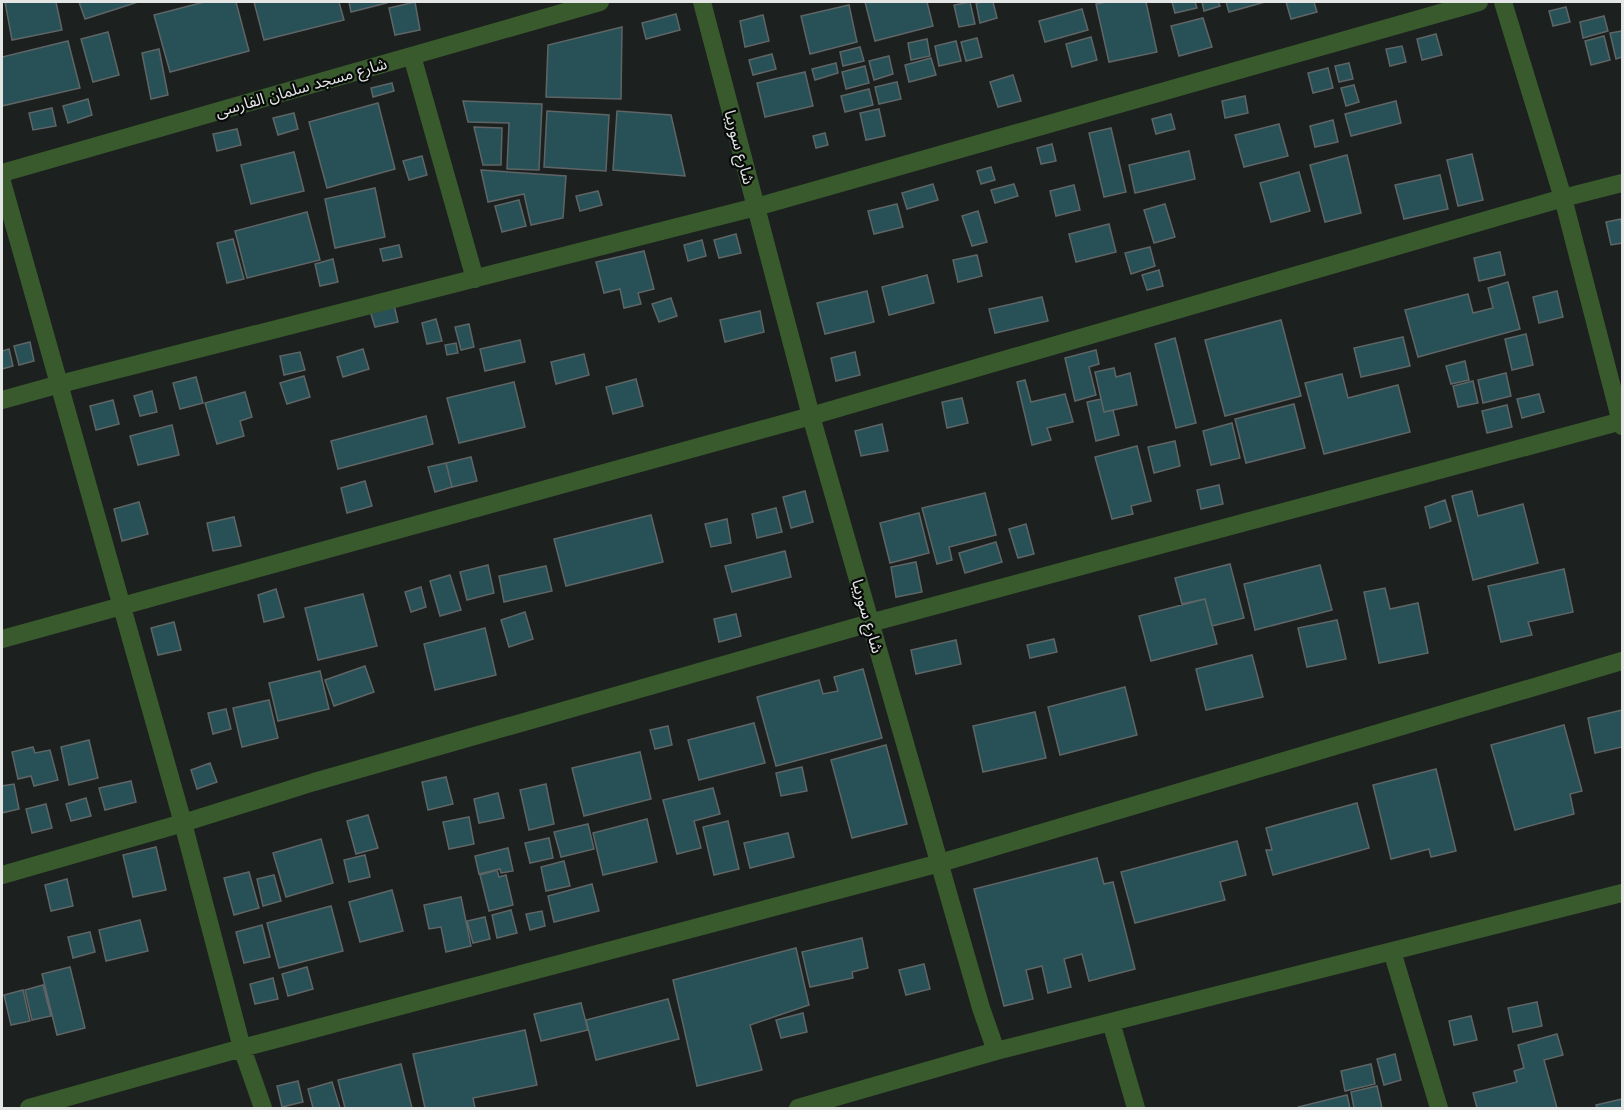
<svg xmlns="http://www.w3.org/2000/svg" width="1624" height="1110" font-family="Inter,'Noto Sans Arabic',sans-serif">
<rect width="100%" height="100%" fill="#1c201f"/>
<path fill="#275156" stroke="#5f6566" stroke-width="1.5" d="M5 2H56L62 30 12 40Z
M79 2H138L85 19Z
M204 2H236L249 51 170 72 154 15Z
M254 2H339L344 20 264 40Z
M349 2H387V3L351 12Z
M415 2 420 30 395 35 389 8Z
M865 2H927L933 26 875 41Z
M970 2 975 24 959 27 954 5Z
M983 2H993L997 18 980 23 976 3Z
M1107 2H1146L1157 52 1109 62 1096 4Z
M1172 2H1195L1197 8 1175 13Z
M1202 2H1218L1220 6 1204 11Z
M1226 2H1265L1229 12Z
M1286 2H1314L1317 12 1291 19Z
M849 5 857 42 810 54 801 16Z
M1566 7 1570 22 1553 26 1549 11Z
M1082 9 1088 30 1045 42 1039 21Z
M676 14 680 30 646 39 642 23Z
M763 15 769 41 745 47 740 21Z
M1604 16 1608 31 1583 38 1580 22Z
M1203 18 1212 47 1179 56 1171 26Z
M622 27 621 99 546 97 548 45Z
M1622 31V57L1616 59 1610 33Z
M108 32 119 75 93 82 81 39Z
M1436 34 1442 55 1422 60 1417 39Z
M1604 36 1610 60 1591 65 1585 41Z
M1091 37 1097 60 1072 67 1066 44Z
M977 38 982 57 966 61 961 42Z
M927 39 930 56 911 60 908 43Z
M68 41 80 88 2 106V57Z
M956 41 961 61 939 66 935 46Z
M1402 46 1406 62 1390 66 1386 49Z
M860 47 864 61 843 66 840 52Z
M159 49 168 95 151 99 142 53Z
M772 54 776 69 753 75 749 60Z
M889 56 893 74 874 80 869 61Z
M931 58 936 75 909 82 905 65Z
M836 63 838 73 815 80 812 69Z
M1349 63 1353 79 1339 82 1335 66Z
M865 66 869 83 846 89 842 72Z
M1328 68 1333 88 1313 93 1308 73Z
M805 72 813 106 765 117 757 83Z
M1013 75 1021 101 998 107 990 82Z
M897 82 901 99 879 104 875 87Z
M392 83 394 91 373 97 371 88Z
M1354 85 1359 102 1346 106 1341 88Z
M869 89 873 105 845 112 841 96Z
M1245 96 1248 113 1225 118 1222 101Z
M88 99 92 115 68 123 63 106Z
M463 101 542 104 539 170 507 169 509 123 468 122Z
M1396 101 1401 123 1351 136 1345 114Z
M378 103 395 169 327 188 309 122Z
M52 108 56 126 33 130 29 113Z
M879 109 885 136 866 140 860 113Z
M547 111 609 115 606 171 544 167Z
M617 111 671 115 685 176 613 170Z
M294 113 298 129 278 135 273 118Z
M1171 114 1175 129 1156 134 1152 119Z
M1333 120 1338 142 1315 147 1310 126Z
M1279 124 1288 156 1244 167 1235 135Z
M474 127 502 128 501 165H483Z
M1111 128 1126 192 1104 197 1089 133Z
M237 129 241 145 217 151 213 134Z
M825 133 828 145 816 148 813 136Z
M1052 144 1056 161 1041 164 1037 148Z
M1189 151 1195 179 1135 193 1129 165Z
M294 152 304 191 251 204 241 165Z
M1472 154 1483 200 1458 206 1447 160Z
M1347 155 1361 213 1325 222 1310 165Z
M422 156 427 175 409 180 403 161Z
M991 167 995 180 981 184 977 171Z
M481 170 566 176 563 218 531 225 524 194 488 202Z
M1299 172 1310 211 1271 222 1260 183Z
M1440 175 1448 209 1404 219 1395 185Z
M933 184 938 200 907 209 902 193Z
M1014 184 1018 196 995 203 991 190Z
M1074 185 1080 210 1056 216 1050 191Z
M375 188 385 237 335 248 325 199Z
M598 191 602 205 580 211 576 196Z
M519 200 526 226 502 232 495 206Z
M897 204 903 227 874 234 868 211Z
M1165 204 1175 237 1154 243 1144 210Z
M978 211 987 242 972 246 962 216Z
M307 212 320 260 247 278 235 231Z
M1621 219 1622 228V243L1611 245 1606 222Z
M1109 224 1116 252 1076 262 1069 234Z
M736 234 741 253 719 258 714 240Z
M233 239 244 279 227 283 217 243Z
M702 240 706 256 688 261 684 245Z
M399 245 402 257 383 261 380 249Z
M1150 247 1155 266 1131 274 1125 253Z
M644 251 654 289 638 293 641 304 624 308 620 289 604 293 596 262Z
M1500 252 1505 275 1479 281 1474 258Z
M977 255 982 276 958 282 953 260Z
M333 259 338 282 320 286 315 264Z
M1159 270 1163 286 1147 290 1142 275Z
M927 275 934 303 889 315 882 287Z
M1508 282 1520 329 1418 357 1405 310 1468 294 1473 313 1493 308 1488 288Z
M867 291 874 322 825 334 817 303Z
M1557 291 1563 317 1539 323 1533 297Z
M1042 297 1048 321 995 333 989 309Z
M671 298 677 316 659 322 652 304Z
M394 305 398 322 375 327 370 311Z
M760 311 764 332 725 342 720 320Z
M436 319 442 341 427 344 422 323Z
M1281 320 1301 396 1225 416 1205 340Z
M469 324 474 347 461 350 455 327Z
M1526 334 1533 365 1512 370 1505 339Z
M1403 337 1410 366 1361 377 1354 348Z
M1175 338 1196 423 1176 428 1155 344Z
M520 340 525 362 485 371 480 349Z
M30 342 34 361 19 365 14 346Z
M456 343 458 353 447 355 445 345Z
M9 349 13 366 2 369V351Z
M363 349 369 369 343 377 337 357Z
M1096 350 1099 364 1089 367 1096 395 1075 401 1065 358Z
M300 352 305 370 284 375 280 356Z
M855 352 860 375 836 381 831 358Z
M584 354 589 375 556 384 551 362Z
M1465 361 1469 380 1451 384 1446 366Z
M1114 368 1116 377 1130 373 1137 405 1104 412 1095 372Z
M1506 373 1511 396 1483 403 1478 380Z
M1342 374 1348 398 1398 385 1410 432 1324 454 1305 383Z
M304 376 310 397 287 404 280 383Z
M196 377 203 403 180 409 173 383Z
M636 379 643 406 613 414 606 387Z
M1025 380 1031 402 1065 394 1073 422 1047 428 1051 440 1032 445 1017 382Z
M1473 381 1478 403 1458 407 1453 386Z
M514 382 525 427 459 443 447 398Z
M152 391 157 412 140 416 134 396Z
M245 392 252 417 240 421 244 436 217 444 205 403Z
M1539 394 1544 412 1522 418 1517 399Z
M962 398 968 423 947 428 942 402Z
M1101 399 1104 412 1113 410 1119 435 1096 441 1087 402Z
M113 400 119 424 96 430 90 406Z
M1294 404 1305 448 1246 463 1235 419Z
M1507 405 1512 427 1487 433 1482 411Z
M426 416 433 444 338 469 331 441Z
M1232 423 1240 458 1211 465 1203 431Z
M882 424 888 451 861 456 855 431Z
M172 425 179 455 138 465 130 436Z
M1175 441 1180 466 1154 473 1148 447Z
M1137 446 1151 501 1131 506 1133 514 1112 519 1095 457Z
M471 457 477 481 452 487 446 463Z
M446 463 452 487 435 492 428 467Z
M365 481 372 506 347 513 341 488Z
M1219 485 1223 504 1201 509 1197 490Z
M805 491 813 522 791 528 783 497Z
M1472 491 1478 516 1523 504 1538 563 1473 580 1452 496Z
M985 493 996 535 949 547 952 560 937 564 922 508Z
M1445 500 1451 521 1430 528 1425 507Z
M139 502 148 534 122 541 114 509Z
M776 508 782 532 757 538 752 514Z
M919 513 929 553 890 563 880 523Z
M651 515 663 562 566 586 554 539Z
M234 517 241 546 213 551 207 523Z
M727 519 731 543 711 547 705 524Z
M1026 524 1034 554 1018 558 1009 529Z
M996 542 1002 562 965 573 959 553Z
M785 551 791 577 732 592 725 566Z
M916 562 922 592 896 597 891 567Z
M1230 564 1244 618 1212 626 1205 599 1182 604 1175 578Z
M488 565 494 593 467 600 460 572Z
M1320 565 1332 610 1255 630 1244 584Z
M546 566 552 591 504 602 499 576Z
M1564 569 1573 612 1528 622 1532 635 1501 642 1488 586Z
M450 575 461 610 440 616 430 581Z
M421 587 426 607 411 612 405 592Z
M1385 588 1390 609 1418 603 1428 653 1379 663 1364 592Z
M276 589 284 617 264 622 258 595Z
M363 594 377 646 318 660 305 608Z
M1205 599 1217 644 1151 661 1139 616Z
M525 612 533 639 509 647 501 620Z
M736 614 741 636 719 642 714 619Z
M1337 620 1346 659 1307 667 1298 628Z
M174 622 181 650 158 655 151 628Z
M485 628 496 675 435 690 424 644Z
M1054 639 1057 652 1030 658 1027 645Z
M956 640 961 664 916 674 911 650Z
M1252 655 1263 697 1206 710 1196 669Z
M365 666 374 692 334 706 325 680Z
M863 669 882 738 776 766 757 697 819 680 823 694 838 691 834 677Z
M320 671 329 709 278 721 269 683Z
M1125 687 1137 735 1060 755 1048 707Z
M269 700 278 738 242 747 233 708Z
M226 709 231 729 213 734 208 713Z
M1622 710V747L1595 753 1588 718Z
M1035 712 1046 758 983 772 973 726Z
M754 723 765 763 699 780 688 740Z
M1564 725 1582 791 1570 794 1574 814 1515 830 1491 745Z
M668 726 672 745 655 749 650 730Z
M89 740 98 778 69 785 61 747Z
M886 745 907 824 852 838 831 760Z
M33 747 35 753 50 750 58 780 34 786 31 776 18 779 12 752Z
M640 752 651 799 584 816 572 768Z
M210 763 217 782 197 789 191 770Z
M802 767 807 791 781 796 776 773Z
M1436 769 1456 851 1431 857 1429 849 1391 859 1373 785Z
M446 777 453 804 428 810 422 782Z
M131 781 136 802 105 810 99 788Z
M14 784 19 809 2 813V786Z
M546 784 554 824 529 830 520 790Z
M713 788 720 814 694 821 701 848 677 854 663 800Z
M498 793 504 818 479 823 474 799Z
M86 798 91 816 71 821 66 804Z
M1357 803 1369 848 1273 875 1266 850H1272L1266 828Z
M46 804 52 828 32 833 26 809Z
M368 815 378 848 356 854 347 821Z
M469 817 474 844 449 849 443 822Z
M647 819 657 862 603 875 593 833Z
M728 821 739 869 714 875 703 827Z
M588 824 594 849 561 857 554 832Z
M788 833 794 857 750 868 744 843Z
M549 838 553 858 530 863 525 843Z
M321 839 333 883 286 897 273 853Z
M1237 841 1246 875 1220 882 1225 900 1135 923 1121 872Z
M156 847 166 890 133 897 123 855Z
M508 848 513 871 501 873 500 869 479 874 475 856Z
M365 855 370 877 349 882 344 860Z
M1097 858 1104 884 1113 882 1135 969 1089 981 1082 954 1064 959 1071 987 1048 993 1042 966 1026 970 1033 999 1004 1006 974 889Z
M564 861 570 886 546 891 541 867Z
M497 870 499 877 506 875 513 905 489 911 480 875Z
M249 872 259 908 234 915 224 878Z
M274 875 281 901 263 906 257 879Z
M67 879 73 906 51 911 45 885Z
M592 884 599 911 554 922 548 896Z
M392 890 403 931 360 942 349 902Z
M461 897 471 946 446 952 441 927 429 929 424 905Z
M331 906 343 951 279 968 267 923Z
M511 910 517 933 497 938 492 915Z
M542 911 545 926 530 930 526 914Z
M485 917 490 939 473 943 467 921Z
M140 920 148 951 106 961 99 930Z
M262 925 270 957 244 963 236 932Z
M90 932 95 952 73 958 68 937Z
M862 938 868 968 852 972 853 978 810 987 802 952Z
M796 948 809 1005 750 1025 762 1070 697 1086 673 980Z
M924 964 930 989 906 995 899 970Z
M70 967 85 1028 57 1035 42 974Z
M307 967 313 989 288 996 282 974Z
M273 978 278 999 255 1004 250 984Z
M43 985 51 1016 32 1020 25 990Z
M23 990 30 1021 11 1025 4 995Z
M668 999 679 1039 596 1060 586 1020Z
M1537 1002 1542 1026 1513 1032 1508 1008Z
M581 1003 588 1030 541 1041 534 1014Z
M803 1013 807 1032 781 1038 776 1020Z
M1471 1016 1477 1040 1454 1045 1449 1021Z
M525 1030 537 1085 473 1098 475 1108H425L413 1054Z
M1557 1034 1563 1055 1544 1060 1557 1108H1477L1473 1093 1517 1082 1514 1071 1524 1068 1518 1045Z
M1395 1054 1401 1080 1384 1085 1377 1059Z
M401 1064 412 1108H345L338 1080Z
M1371 1064 1375 1084 1345 1091 1341 1071Z
M298 1081 303 1102 282 1107 277 1086Z
M332 1082 340 1108H313L308 1089Z
M1377 1086 1382 1108H1354L1351 1092Z
M1347 1095 1350 1108H1298V1107Z
M1622 1099V1108H1597L1596 1105Z"/>
<g fill="none" stroke-linecap="round" stroke-linejoin="round">
<path stroke="#395a2d" stroke-width="18" d="M702 2 811 416 981 1008 996 1051
M1503 2 1563 198 1622 426
M412 56 475 279
M2 173 600 2
M2 182 183 823 242 1048 263 1108
M2 400 60 384 756 207 1479 2
M2 639 811 416 1563 198 1622 183
M2 875 183 823 314 782 870 623 1622 421
M1392 951 1439 1108
M1111 1022 1136 1108
M29 1108 242 1048 940 863 1622 661
M798 1108 996 1051 1622 893"/>
</g>
<g text-anchor="middle" stroke-width="4.5" stroke-linejoin="round" paint-order="stroke">
<g font-size="16" fill="#e3e6e5" stroke="#080a09">
<text transform="translate(301 87) rotate(-16)" y="6">شارع مسجد سلمان الفارسى</text>
<text transform="translate(740 147) rotate(75)" y="6">شارع سوريبا</text>
<text transform="translate(868 616) rotate(74)" y="6">شارع سوريبا</text>
</g>
</g>
<rect width="1624" height="1110" fill="none" stroke="#e3e6e5" stroke-width="6"/>
</svg>
